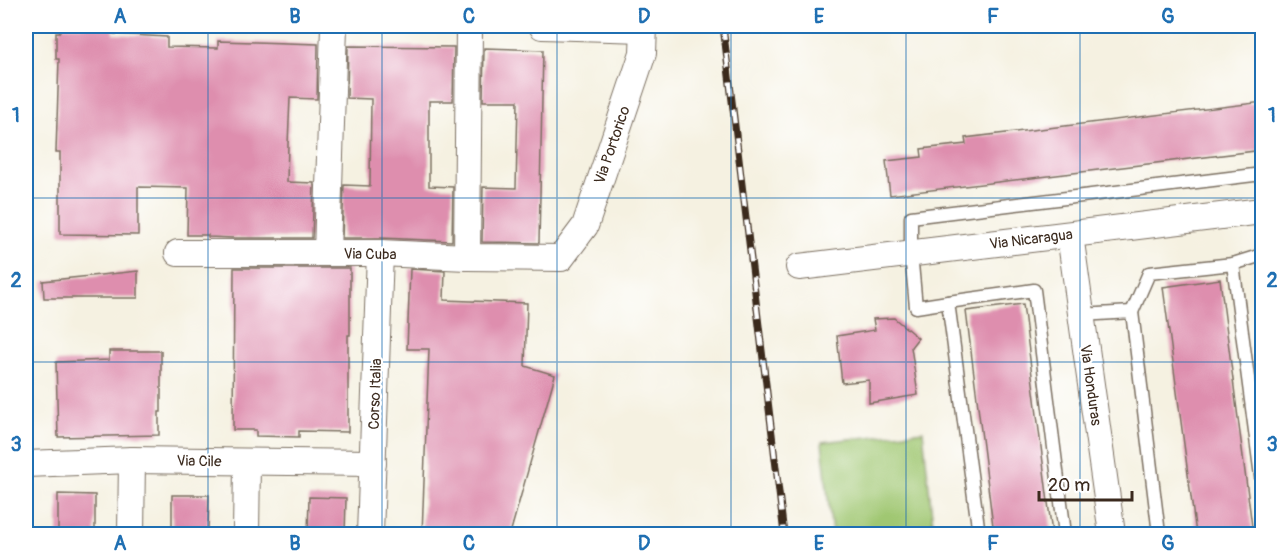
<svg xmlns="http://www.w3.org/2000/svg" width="1288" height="560" viewBox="0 0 1288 560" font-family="Pangolin,sans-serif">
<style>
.green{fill:#a0c772;stroke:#6e7848;stroke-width:1.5}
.building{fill:#de8eae}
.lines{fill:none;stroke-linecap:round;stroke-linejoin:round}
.lane-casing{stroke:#7c7062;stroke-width:15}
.street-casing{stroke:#7c7062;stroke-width:28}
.lane{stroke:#fff;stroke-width:12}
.street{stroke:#fff;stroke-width:26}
.rail-casing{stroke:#3b2a1e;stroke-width:7}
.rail{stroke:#fff;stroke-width:4.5;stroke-dasharray:14;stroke-linecap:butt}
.grid{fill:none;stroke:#1f6fb2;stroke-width:1.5;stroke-opacity:0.55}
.labels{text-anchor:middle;stroke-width:4.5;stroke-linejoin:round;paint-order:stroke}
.street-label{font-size:15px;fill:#3b2a1e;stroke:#fff}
.neatline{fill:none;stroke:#1f6fb2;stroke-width:2}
.grid-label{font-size:20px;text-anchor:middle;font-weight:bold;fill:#1f6fb2}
</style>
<rect width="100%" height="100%" fill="#fff"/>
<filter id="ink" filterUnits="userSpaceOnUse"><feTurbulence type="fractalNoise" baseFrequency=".0167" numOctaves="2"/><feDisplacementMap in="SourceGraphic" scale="12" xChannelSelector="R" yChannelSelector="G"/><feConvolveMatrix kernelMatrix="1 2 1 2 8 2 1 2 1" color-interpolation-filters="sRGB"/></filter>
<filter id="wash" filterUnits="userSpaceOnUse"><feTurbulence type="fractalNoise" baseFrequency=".008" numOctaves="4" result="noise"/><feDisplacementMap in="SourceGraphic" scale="24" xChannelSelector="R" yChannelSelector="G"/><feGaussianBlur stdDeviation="1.35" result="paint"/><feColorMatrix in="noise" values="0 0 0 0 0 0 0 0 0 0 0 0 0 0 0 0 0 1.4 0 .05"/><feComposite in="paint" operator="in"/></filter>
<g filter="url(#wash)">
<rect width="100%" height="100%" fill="#f5f1e1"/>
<polygon class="green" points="923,431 934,534 832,534 822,442"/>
<g id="blocks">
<g class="building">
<polygon points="60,26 114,26 114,34 167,37 167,47 218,48 218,41 318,44 317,99 290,98 288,144 287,182 314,183 312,238 234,238 208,237 208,235 187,235 188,188 138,187 138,235 60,234 60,152 56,152 59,59 56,59 56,32 60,32"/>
<polygon points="348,46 454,47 453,101 429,101 429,186 453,187 452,241 381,238 342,238 344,185 370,186 371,99 347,98"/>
<polygon points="484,48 543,50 539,243 482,242 483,187 516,188 518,101 483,101"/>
<polygon points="1263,102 1263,150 890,195 886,161 922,157 921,149 966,144 965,138"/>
<polygon points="234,268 350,268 350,335 348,335 348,432 299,431 299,437 256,436 256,430 233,430"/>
<polygon points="410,269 445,271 444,300 527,303 525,366 555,375 510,534 422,534 429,349 407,349"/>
<polygon points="138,271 138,298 44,298 43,281"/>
<polygon points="1220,279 1253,534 1196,534 1163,287"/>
<polygon points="1023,304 1052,534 994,534 966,311"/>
<polygon points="894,318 918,338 911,347 918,395 869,403 869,380 842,383 837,336 875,330 873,319"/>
<polygon points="109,351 161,351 161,412 159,412 159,435 58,437 56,362 109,360"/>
<polygon points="58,494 95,495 95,534 58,534"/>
<polygon points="172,495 209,495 208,534 172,534"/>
<polygon points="309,497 346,498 345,534 308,534"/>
</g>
</g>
</g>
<g filter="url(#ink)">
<use href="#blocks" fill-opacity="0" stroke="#7c7062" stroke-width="1.5"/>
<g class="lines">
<defs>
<g id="lane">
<polyline points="1233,264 1262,255"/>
<polyline points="948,302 1034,290 1065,534"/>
<polyline points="1132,312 1149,273 1233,264 1262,484"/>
<polyline points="1081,315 1132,312 1159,534"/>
<polyline points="979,534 948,302 916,307 911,253 911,217 1262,174"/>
</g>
<g id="street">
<polyline points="542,26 644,29"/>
<polyline points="1070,235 1112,534"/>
<polyline points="178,253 380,253 467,257 561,258 585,226 643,53 644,26"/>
<polyline points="327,253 334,26"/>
<polyline points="467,257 469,26"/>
<polyline points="799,267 1262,211"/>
<polyline points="26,464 132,460 373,463"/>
<polyline points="131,534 132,460"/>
<polyline points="246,534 247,462"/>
<polyline points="370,534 380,253"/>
</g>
</defs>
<use href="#lane" class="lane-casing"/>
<use href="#street" class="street-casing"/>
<use href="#lane" class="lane"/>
<use href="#street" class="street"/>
<defs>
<polyline id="rail" points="723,26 784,534"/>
</defs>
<use href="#rail" class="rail-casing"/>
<use href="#rail" class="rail"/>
</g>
</g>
<path class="grid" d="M208,26V534M382,26V534M557,26V534M731,26V534M906,26V534M1080,26V534M26,198H1262M26,362H1262"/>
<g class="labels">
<g class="street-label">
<text transform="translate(612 145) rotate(-71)" y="5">Via Portorico</text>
<text transform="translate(1031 239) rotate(-7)" y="5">Via Nicaragua</text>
<text transform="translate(370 254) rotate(1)" y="5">Via Cuba</text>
<text transform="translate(1091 385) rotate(82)" y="5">Via Honduras</text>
<text transform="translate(375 394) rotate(-88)" y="5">Corso Italia</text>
<text transform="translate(199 461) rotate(1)" y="5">Via Cile</text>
</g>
</g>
<rect width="1288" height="560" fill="none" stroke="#fff" stroke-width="66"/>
<path d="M1039 491v9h93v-9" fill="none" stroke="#3b2a1e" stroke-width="3"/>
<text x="1048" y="491" font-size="18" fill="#3b2a1e" stroke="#ffffff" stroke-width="4.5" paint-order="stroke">20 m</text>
<rect x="33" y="33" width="1222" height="494" class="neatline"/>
<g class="grid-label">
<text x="120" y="23">A</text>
<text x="295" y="23">B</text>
<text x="469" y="23">C</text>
<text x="644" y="23">D</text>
<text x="819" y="23">E</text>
<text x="993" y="23">F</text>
<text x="1168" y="23">G</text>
<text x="16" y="122">1</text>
<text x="1272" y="122">1</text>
<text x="16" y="287">2</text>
<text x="1272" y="287">2</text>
<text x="16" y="451">3</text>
<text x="1272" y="451">3</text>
<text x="120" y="550">A</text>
<text x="295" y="550">B</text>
<text x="469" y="550">C</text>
<text x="644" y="550">D</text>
<text x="819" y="550">E</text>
<text x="993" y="550">F</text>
<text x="1168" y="550">G</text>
</g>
</svg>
